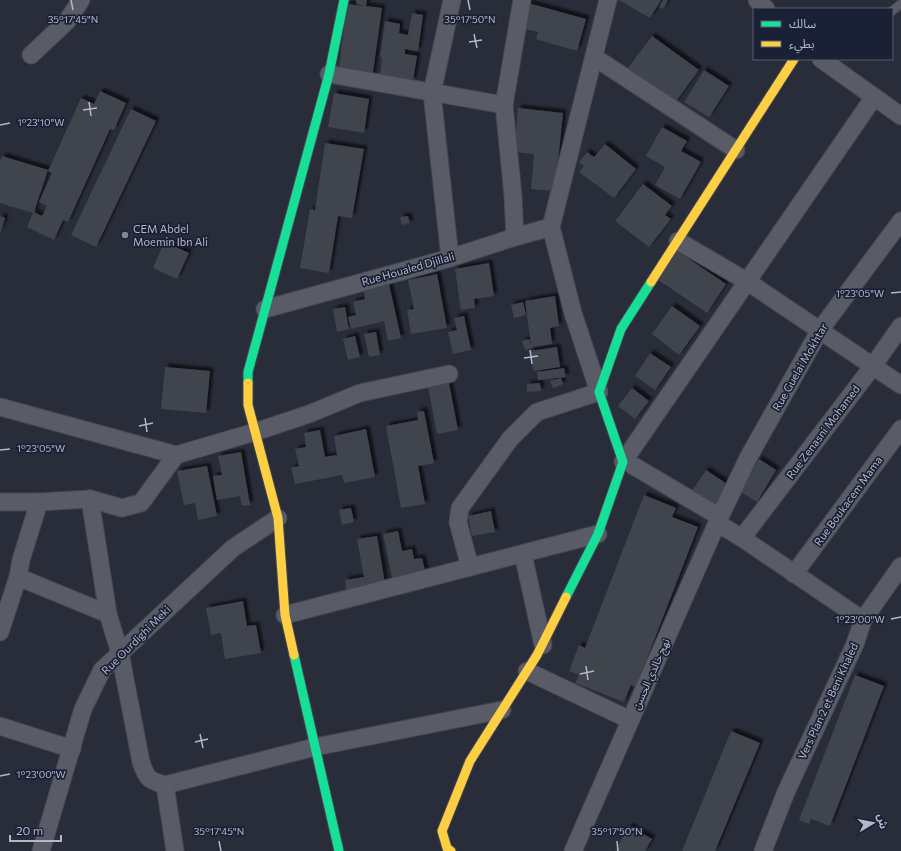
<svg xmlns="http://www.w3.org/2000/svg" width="901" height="851" viewBox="0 0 901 851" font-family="Commissioner,'Noto Sans Arabic',sans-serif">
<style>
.building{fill:#40444e;filter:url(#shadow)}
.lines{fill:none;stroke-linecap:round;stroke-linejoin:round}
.lane-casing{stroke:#454852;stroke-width:10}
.street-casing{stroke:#454852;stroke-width:19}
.fast-casing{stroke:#454852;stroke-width:11}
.slow-casing{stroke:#454852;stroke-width:11}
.lane{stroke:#595c66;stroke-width:8}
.street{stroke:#595c66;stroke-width:17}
.fast{stroke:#16e098;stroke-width:9}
.slow{stroke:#ffcf43;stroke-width:9}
.ticks{fill:none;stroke:#b2b7ca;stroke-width:1.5}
.poi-dot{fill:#828797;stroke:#1b2134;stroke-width:1.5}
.labels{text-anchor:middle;stroke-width:3.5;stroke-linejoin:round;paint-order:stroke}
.poi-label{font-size:11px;fill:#b2b7ca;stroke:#1b2134;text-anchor:start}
.street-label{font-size:11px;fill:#b2b7ca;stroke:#1b2134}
.ticks-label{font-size:10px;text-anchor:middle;fill:#b2b7ca;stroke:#1b2134;stroke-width:3.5;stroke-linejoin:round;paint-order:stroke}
</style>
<defs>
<filter id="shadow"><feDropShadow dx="3.5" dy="-3.5" stdDeviation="1" flood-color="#0009"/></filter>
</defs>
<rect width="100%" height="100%" fill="#282d39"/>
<g class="building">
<polygon points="356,0 367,0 366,6 382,8 372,79 338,74 347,4 365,6 356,4"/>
<polygon points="619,0 661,0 650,18"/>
<polygon points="663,0 668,0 663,9 659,7"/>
<polygon points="528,3 586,19 577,51 536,39 538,32 522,28"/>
<polygon points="412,13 423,15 418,51 405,49 405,54 417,56 413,81 380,76 382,57 380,57 385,21 400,24 399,33 408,35"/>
<polygon points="652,36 699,70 674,104 624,73"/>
<polygon points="704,70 729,86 709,117 684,102"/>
<polygon points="100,91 126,103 114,130 110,129 68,222 63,220 54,240 27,227 33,213 0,203 0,161 2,156 48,170 34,212 42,216 47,206 39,202 52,173 48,171 81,98 94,104"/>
<polygon points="334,93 369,99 364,133 328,127"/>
<polygon points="518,108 563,113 555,191 531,189 534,154 514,152"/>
<polygon points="131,109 156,121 96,247 71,235"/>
<polygon points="662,127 687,141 681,151 701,162 680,199 655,185 665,167 646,156"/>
<polygon points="325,143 364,149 352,218 338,216 329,273 300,268 310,209 315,210"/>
<polygon points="605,144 636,169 614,198 579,172 584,166 579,162 587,152 594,157"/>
<polygon points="643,184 672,206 665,215 671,219 649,247 615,221"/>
<polygon points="0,216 5,218 0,233"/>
<polygon points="408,216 410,223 402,225 400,217"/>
<polygon points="164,242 189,253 177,279 153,268"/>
<polygon points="673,248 726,284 707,313 654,277"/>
<polygon points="489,263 494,296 474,299 475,308 461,310 455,269"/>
<polygon points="437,274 447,328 411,334 407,310 414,309 408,280"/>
<polygon points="389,284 401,338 388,341 384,321 351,329 348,317 356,315 353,302 365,299 363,289"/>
<polygon points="555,296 559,326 550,328 552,344 532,347 532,348 525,350 522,341 529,339 531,345 525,301"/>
<polygon points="523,302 526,315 514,318 511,305"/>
<polygon points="672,306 700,326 679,355 652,334"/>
<polygon points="345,307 349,329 337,332 333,309"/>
<polygon points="464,316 471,350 453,354 448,332 457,330 454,318"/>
<polygon points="376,332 380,355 369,357 364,334"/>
<polygon points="355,336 360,357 348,360 343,339"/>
<polygon points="557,347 560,367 533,371 530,351"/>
<polygon points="650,353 671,367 655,390 635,376"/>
<polygon points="165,367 210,371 206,413 161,409"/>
<polygon points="564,368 566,377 538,380 537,372"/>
<polygon points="561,378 563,384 553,388 550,381"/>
<polygon points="449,383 458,430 437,434 428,387"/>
<polygon points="540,383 541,391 527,392 527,384"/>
<polygon points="632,388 649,401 635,419 618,406"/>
<polygon points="424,411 434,463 418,466 425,504 401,508 386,426 418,420 417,412"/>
<polygon points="366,429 375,477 344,483 342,475 295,484 291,468 299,466 295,449 306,447 304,433 320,430 325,457 337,455 334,436"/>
<polygon points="241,452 250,505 242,506 240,496 217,500 213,476 222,475 218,456"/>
<polygon points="759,459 776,470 757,502 739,491"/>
<polygon points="207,466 217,516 198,520 195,503 184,505 177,471"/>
<polygon points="706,470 730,486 715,508 691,492"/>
<polygon points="644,495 676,508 672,517 698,527 636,687 631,685 624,702 575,683 579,675 569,671 579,645 585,648"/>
<polygon points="351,508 354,522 342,525 339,510"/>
<polygon points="491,511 495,532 472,536 468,516"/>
<polygon points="398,531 402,551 412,549 414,559 422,558 426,575 393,582 383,534"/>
<polygon points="377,536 385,583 346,590 345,580 364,577 357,539"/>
<polygon points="243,601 247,626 256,625 261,653 225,659 221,633 211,635 206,608"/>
<polygon points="855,675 884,686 830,826 811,819 809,824 799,820"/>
<polygon points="731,731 760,743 715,851 682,851"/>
<polygon points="629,826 652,839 645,851 615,851"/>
</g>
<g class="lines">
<defs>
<polyline id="lane" points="892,11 901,4"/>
<g id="street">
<polyline points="757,0 766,9"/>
<polyline points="31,55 67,21 81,0"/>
<polyline points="594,57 736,150"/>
<polyline points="821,59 901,116"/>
<polyline points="329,74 504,105"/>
<polyline points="515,237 513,196 504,105 522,0"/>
<polyline points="678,241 748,282 901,385"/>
<polyline points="450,258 432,93 452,0"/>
<polyline points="265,309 450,258 515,237 551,227"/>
<polyline points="0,407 176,455 255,432 309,414 360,393 449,374"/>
<polyline points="623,462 874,97"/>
<polyline points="632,465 720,517 717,523"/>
<path d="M90,499L108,614L120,653L141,762C147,779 148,780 165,785L315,747L502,710"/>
<polyline points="0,502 39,502 90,499 122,508 141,503 176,455"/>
<polyline points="39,502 21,560 18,577 108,614"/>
<polyline points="717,523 748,458 820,330 901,221"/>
<polyline points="742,538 873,366 901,326"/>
<polyline points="523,554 543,645"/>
<polyline points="470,567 458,522 460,508 510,439 537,412 599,392 573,313 551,227 608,0"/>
<polyline points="794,574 901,429"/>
<polyline points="285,615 598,534"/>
<polyline points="863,620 901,566"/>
<polyline points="0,632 18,577"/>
<polyline points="527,671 630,720"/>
<polyline points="0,726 72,749"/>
<polyline points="165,785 175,851"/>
<polyline points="41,851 83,709 102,670 233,548 278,518"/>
<polyline points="573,851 717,523 742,538 863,620 855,644 786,792 763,851"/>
</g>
<g id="fast">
<polyline points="248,383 248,372 329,74 344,0"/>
<polyline points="566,597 598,534 623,462 599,392 621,329 651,282"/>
<polyline points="294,655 339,851"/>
</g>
<g id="slow">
<polyline points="651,282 794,59"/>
<polyline points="248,383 248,405 278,518 285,615 294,655"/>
<polyline points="451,851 447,848 442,831 470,761 537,655 566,597"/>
</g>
</defs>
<use href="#lane" class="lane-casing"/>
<use href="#street" class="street-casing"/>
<use href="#fast" class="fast-casing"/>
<use href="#slow" class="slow-casing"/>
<use href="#lane" class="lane"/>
<use href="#street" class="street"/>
<use href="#fast" class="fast"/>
<use href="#slow" class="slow"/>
</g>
<path class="ticks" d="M71,0L73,10M468,0L470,10M474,34L477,48M469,42L482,40M89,102L91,116M83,110L97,108M0,125L10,123M891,293L901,292M530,350L532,364M524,358L538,356M145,418L147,432M139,426L153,423M0,450L10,449M891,619L901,617M586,666L588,680M580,674L594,671M200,734L203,748M195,742L208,739M0,776L10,774M219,841L221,851M617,841L618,851"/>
<circle class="poi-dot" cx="125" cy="235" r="4"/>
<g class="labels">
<g class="poi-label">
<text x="133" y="233">CEM Abdel<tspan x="133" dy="13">Moemin Ibn Ali</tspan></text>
</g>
<g class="street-label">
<text transform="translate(408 269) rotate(-16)" y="4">Rue Houaled Djillali</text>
<text transform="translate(800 367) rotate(-60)" y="4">Rue Guelai Mokhtar</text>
<text transform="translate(823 432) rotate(-53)" y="4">Rue Zenasni Mohamed</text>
<text transform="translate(848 501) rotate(-54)" y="4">Rue Boukacem Mama</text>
<text transform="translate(136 640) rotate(-45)" y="4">Rue Ourdighi Meki</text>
<text transform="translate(651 674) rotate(-66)" y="4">نهج خالدي الحسن</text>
<text transform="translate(828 701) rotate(-65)" y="4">Vers Plan 2 et Beni Khaled</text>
</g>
</g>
<g class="ticks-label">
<text x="73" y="23">35°17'45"N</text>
<text x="470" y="23">35°17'50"N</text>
<text x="41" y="126">1°23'10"W</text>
<text x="860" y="297">1°23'05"W</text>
<text x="41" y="452">1°23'05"W</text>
<text x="860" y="623">1°23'00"W</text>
<text x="41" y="778">1°23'00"W</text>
<text x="219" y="835">35°17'45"N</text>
<text x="617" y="835">35°17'50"N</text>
</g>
<rect x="753" y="8" width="140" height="52" fill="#1b2134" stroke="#575d70"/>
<rect x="761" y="21" width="20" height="6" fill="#16e098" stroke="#575d70"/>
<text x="789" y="28" font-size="12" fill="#b2b7ca">سالك</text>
<rect x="761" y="41" width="20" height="6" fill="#ffcf43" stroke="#575d70"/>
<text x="789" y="48" font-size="12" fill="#b2b7ca">بطيء</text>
<g transform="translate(873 823) rotate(80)" stroke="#1b2134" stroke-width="3" paint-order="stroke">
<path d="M0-3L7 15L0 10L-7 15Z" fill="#b2b7ca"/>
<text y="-6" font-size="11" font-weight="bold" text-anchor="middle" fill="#b2b7ca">ش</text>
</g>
<path d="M10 835v6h51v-6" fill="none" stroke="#b2b7ca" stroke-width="2"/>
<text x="16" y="835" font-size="12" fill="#b2b7ca" stroke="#1b2134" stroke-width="3" paint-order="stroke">20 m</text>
</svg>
